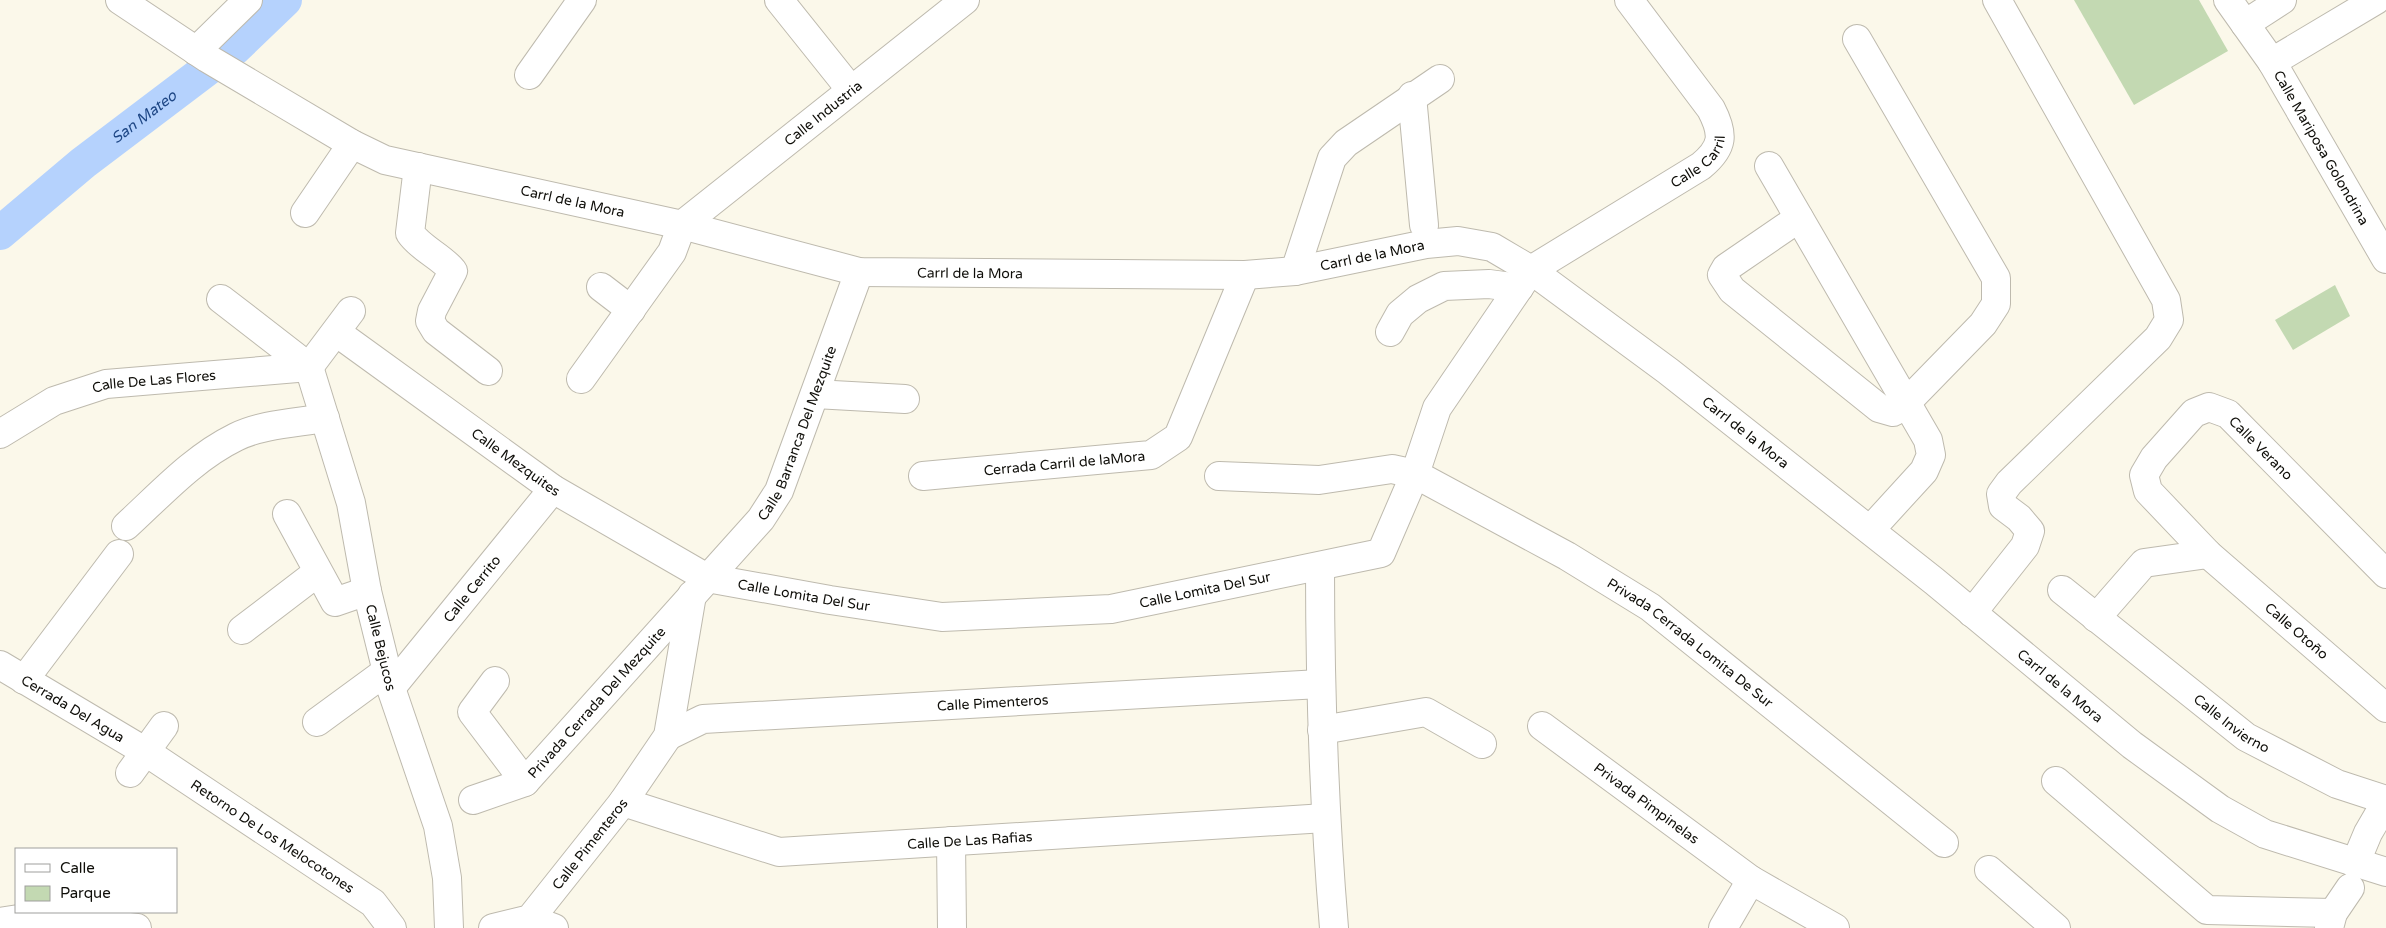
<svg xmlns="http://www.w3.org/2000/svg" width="2386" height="928" viewBox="0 0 2386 928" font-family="'Varela Round',sans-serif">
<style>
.green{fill:#c3d9b2}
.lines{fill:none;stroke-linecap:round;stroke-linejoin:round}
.river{stroke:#b5d2fd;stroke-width:34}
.minor-casing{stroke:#bebaae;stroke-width:30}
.minor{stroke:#fff;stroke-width:28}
.labels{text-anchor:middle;stroke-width:4.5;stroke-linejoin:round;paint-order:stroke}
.street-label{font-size:14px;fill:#0f0e09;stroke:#fff}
.water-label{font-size:15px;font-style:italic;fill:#1e4786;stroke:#fff}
</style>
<rect width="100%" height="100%" fill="#fbf8ea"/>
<g class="green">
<polygon points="2074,0 2199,0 2228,51 2134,105"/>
<polygon points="2335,285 2350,316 2293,350 2275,320"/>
</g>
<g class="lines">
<path class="river" id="s1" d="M0,233L83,163L235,48L285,0"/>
<defs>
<g id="minor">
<path id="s2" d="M120,0L207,58L352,144L385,160L682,225L859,272L1245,275L1295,271L1426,244L1458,241L1492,247L1531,270L1668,371L1934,581L2132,745L2220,809L2265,834L2386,872"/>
<polyline points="779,0 851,90"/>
<path id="s3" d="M2228,0L2272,62L2386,259"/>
<polyline points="2245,24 2282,0"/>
<polyline points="196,51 248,0"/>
<polyline points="2272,62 2376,0"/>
<polyline points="529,75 582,0"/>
<polyline points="1412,96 1424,225"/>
<polyline points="1769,166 1928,440 1931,455 1924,471 1870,530"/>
<path d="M418,167L410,233C421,249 441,256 453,271L432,311L430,321L436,331L488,371"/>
<polyline points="305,213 352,144"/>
<polyline points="1799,218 1726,268 1722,275 1732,290 1879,408 1893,412 1905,404 1983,324 1996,304 1996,278 1857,39"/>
<polyline points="1295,271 1332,158 1346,143 1440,79"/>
<polyline points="601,287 631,310"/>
<polyline points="221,299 309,367"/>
<path id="s4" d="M336,332L553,489L707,578L830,600L942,617L1111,609L1381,553L1415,474L1437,408L1531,270L1701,166C1724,147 1724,134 1711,109L1629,0"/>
<polyline points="1390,332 1400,314 1418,299 1444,286 1489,284 1519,288"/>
<path id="s5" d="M309,367L351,503L367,591L391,688L438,826L447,878L449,928"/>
<polyline points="309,367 351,311"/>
<path id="s6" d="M581,379L672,252L682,225L965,0"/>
<polyline points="815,394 905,399"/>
<path id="s7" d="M0,434L54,401L106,384L309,367"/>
<path id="s8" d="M923,476L1151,455L1178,437L1245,275"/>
<path id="s9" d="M1219,476L1319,480L1392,469L1415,474L1567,556L1650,607L1944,843"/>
<polyline points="287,514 335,602 367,591"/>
<path d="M126,526C160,495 193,458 236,437C262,424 296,423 325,418"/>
<path d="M1320,567C1320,688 1324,808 1334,928"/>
<path id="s10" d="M2386,574L2228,414L2209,407L2194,413L2154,458L2144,475L2148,491L2208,554L2386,708"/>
<path id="s11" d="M2062,590L2246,737L2337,784L2386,800"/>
<polyline points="1972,613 2025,546 2030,531 2019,518 2003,506 2001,494 2009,483 2158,338 2169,320 2166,300 1997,0"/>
<polyline points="2096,618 2144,563 2208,554"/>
<polyline points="242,630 318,572"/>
<path id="s12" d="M0,665L146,752L373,903L392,928"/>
<polyline points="24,680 119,554"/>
<polyline points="495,681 472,712 525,782"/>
<path id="s13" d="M391,688L553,489"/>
<polyline points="317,722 388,670"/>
<path id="s14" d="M1542,726L1751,880L1835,928"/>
<polyline points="1322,730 1426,712 1482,744"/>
<path id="s15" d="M668,736L703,719L1320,684"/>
<polyline points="130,773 164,726"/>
<polyline points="2056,781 2207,910 2333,913"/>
<path id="s16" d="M473,800L525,782L761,519L779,491L859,272"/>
<path id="s17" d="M623,802L779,852L1325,818"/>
<polyline points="951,841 952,928"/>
<polyline points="2355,864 2368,833 2386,802"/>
<polyline points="1989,870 2056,928"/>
<polyline points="530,919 554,928"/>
<polyline points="0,922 38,916 137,928"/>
<path id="s18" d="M493,928L530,919L623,802L668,736L692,595"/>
<polyline points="1723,928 1751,880"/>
<polyline points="2329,928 2333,913 2350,888"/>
</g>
</defs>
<use href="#minor" class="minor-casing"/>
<use href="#minor" class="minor"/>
</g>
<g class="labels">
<g class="street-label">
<text dy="5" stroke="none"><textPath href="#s6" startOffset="365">Calle Industria</textPath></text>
<text dy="5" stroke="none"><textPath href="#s3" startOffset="175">Calle Mariposa Golondrina</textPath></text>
<text dy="5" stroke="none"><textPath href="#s4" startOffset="1652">Calle Carril</textPath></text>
<text dy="5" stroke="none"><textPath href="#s2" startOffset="502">Carrl de la Mora</textPath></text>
<text dy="5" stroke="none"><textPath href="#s2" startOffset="1312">Carrl de la Mora</textPath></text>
<text dy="5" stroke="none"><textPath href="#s2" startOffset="908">Carrl de la Mora</textPath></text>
<text dy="5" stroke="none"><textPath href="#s7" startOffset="166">Calle De Las Flores</textPath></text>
<text dy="5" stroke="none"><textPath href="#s2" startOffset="1748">Carrl de la Mora</textPath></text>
<text dy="5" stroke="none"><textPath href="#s16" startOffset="502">Calle Barranca Del Mezquite</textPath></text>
<text transform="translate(2261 448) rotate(45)" y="5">Calle Verano</text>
<text dy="5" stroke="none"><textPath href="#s4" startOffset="222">Calle Mezquites</textPath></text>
<text dy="5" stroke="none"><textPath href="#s8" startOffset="142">Cerrada Carril de laMora</textPath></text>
<text dy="5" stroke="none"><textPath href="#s13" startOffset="128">Calle Cerrito</textPath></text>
<text dy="5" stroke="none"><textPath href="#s4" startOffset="949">Calle Lomita Del Sur</textPath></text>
<text dy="5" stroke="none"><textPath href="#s4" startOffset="544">Calle Lomita Del Sur</textPath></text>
<text dy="5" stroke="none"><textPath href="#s10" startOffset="562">Calle Otoño</textPath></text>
<text dy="5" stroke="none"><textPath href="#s9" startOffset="521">Privada Cerrada Lomita De Sur</textPath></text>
<text dy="5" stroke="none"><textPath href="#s5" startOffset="290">Calle Bejucos</textPath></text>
<text dy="5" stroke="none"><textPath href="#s2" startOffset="2152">Carrl de la Mora</textPath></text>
<text dy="5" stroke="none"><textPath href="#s16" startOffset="162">Privada Cerrada Del Mezquite</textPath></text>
<text dy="5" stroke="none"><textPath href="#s15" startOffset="329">Calle Pimenteros</textPath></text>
<text dy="5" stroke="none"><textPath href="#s12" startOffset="85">Cerrada Del Agua</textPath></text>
<text dy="5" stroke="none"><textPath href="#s11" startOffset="216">Calle Invierno</textPath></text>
<text dy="5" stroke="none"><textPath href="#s14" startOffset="130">Privada Pimpinelas</textPath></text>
<text dy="5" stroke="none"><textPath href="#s12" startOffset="322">Retorno De Los Melocotones</textPath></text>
<text dy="5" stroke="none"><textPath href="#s17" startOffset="355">Calle De Las Rafias</textPath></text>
<text dy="5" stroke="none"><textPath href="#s18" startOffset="134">Calle Pimenteros</textPath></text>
</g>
<g class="water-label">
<text dy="5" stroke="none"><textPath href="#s1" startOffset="185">San Mateo</textPath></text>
</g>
</g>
<rect x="15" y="848" width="162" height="65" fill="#ffffff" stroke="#9f9f9d"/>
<rect x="25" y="864" width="25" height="8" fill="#ffffff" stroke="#9f9f9d"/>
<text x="60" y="873" font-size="15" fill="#0f0e09">Calle</text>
<rect x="25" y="886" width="25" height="15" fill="#c3d9b2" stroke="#9f9f9d"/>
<text x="60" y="898" font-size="15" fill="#0f0e09">Parque</text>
</svg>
